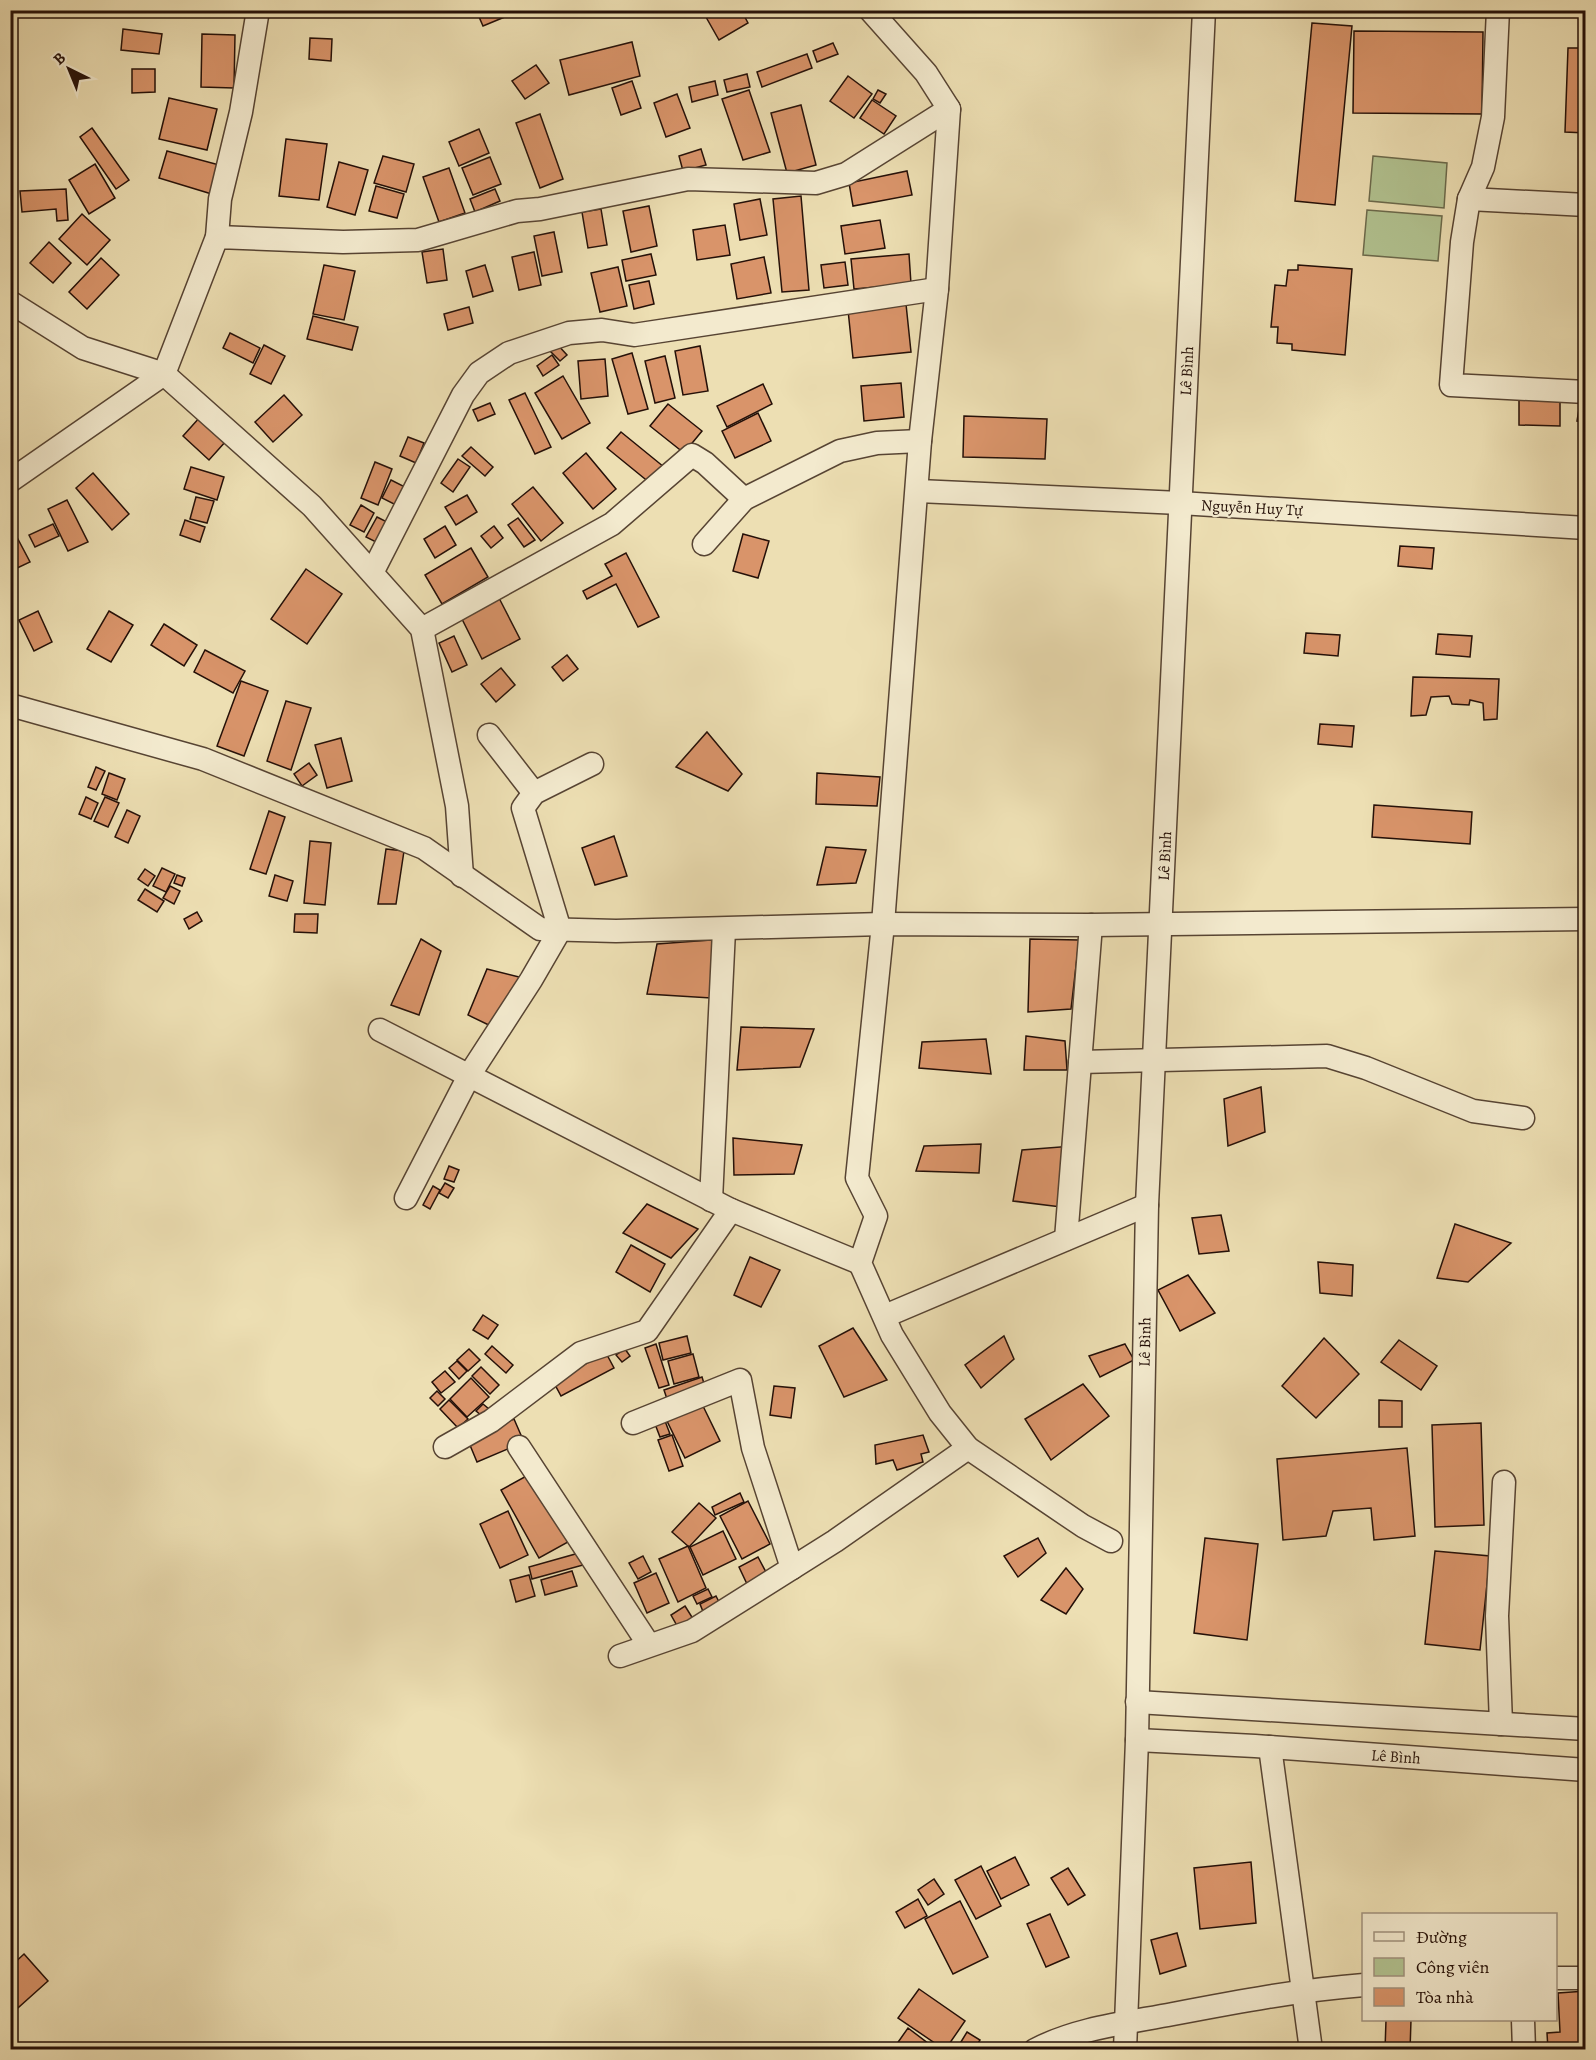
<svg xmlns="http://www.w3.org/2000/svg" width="1596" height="2060" viewBox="0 0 1596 2060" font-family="Alegreya,serif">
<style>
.green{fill:#b2c391;stroke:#6c6a4c;stroke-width:1.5}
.building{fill:#d9946a;stroke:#251008;stroke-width:1.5}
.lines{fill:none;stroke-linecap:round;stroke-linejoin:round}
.minor-casing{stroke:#574433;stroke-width:25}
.minor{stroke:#f3eace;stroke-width:22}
.labels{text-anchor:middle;stroke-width:4.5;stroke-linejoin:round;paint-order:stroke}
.street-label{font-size:16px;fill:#251008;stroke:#f3eace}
</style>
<rect width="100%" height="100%" fill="#eddfb3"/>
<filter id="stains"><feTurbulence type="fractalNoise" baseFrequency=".00333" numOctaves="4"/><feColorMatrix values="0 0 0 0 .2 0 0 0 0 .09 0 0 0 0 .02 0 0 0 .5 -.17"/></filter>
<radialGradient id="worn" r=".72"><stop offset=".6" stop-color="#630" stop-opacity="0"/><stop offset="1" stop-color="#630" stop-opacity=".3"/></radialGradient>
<g class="green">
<polygon points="1373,156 1447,163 1444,208 1369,201"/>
<polygon points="1367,210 1442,216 1438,261 1363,255"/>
</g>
<g class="building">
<polygon points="476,10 504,10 507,16 483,26"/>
<polygon points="702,10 741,10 748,23 719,40"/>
<polygon points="1312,23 1352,26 1335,205 1295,201"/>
<polygon points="123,29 162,34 159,54 121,50"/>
<polygon points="1354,31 1483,32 1482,114 1353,113"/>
<polygon points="202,34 235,35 234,88 201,87"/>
<polygon points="310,38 332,39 331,61 309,59"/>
<polygon points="632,42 640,76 569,95 560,60"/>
<polygon points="833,43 838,54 817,62 813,51"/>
<polygon points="1568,48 1586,48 1586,133 1565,132"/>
<polygon points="807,54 812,68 762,87 757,72"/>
<polygon points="536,65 549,83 525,99 512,81"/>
<polygon points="132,69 155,69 155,92 132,93"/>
<polygon points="747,74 750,87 727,92 724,80"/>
<polygon points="848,76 872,94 854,118 830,101"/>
<polygon points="632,81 641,108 621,115 612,88"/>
<polygon points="715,81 718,95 692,102 689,87"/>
<polygon points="749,90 770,152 743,160 722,99"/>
<polygon points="878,90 886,94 880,103 873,99"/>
<polygon points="677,94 690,128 666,137 654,103"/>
<polygon points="169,98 217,109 207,150 159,139"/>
<polygon points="872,100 896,116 884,134 860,118"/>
<polygon points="801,105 816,165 787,173 771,113"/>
<polygon points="540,114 563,179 540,188 516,123"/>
<polygon points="92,128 129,180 116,189 80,137"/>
<polygon points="479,129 489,153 459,166 449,142"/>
<polygon points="286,139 327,144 319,200 279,196"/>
<polygon points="701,149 706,165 683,171 679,156"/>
<polygon points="167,151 223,166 215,195 159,178"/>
<polygon points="383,156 414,164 406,192 374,183"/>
<polygon points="10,157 17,160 10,175"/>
<polygon points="490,157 501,184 473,195 462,168"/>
<polygon points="339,162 368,170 355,215 327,207"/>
<polygon points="95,164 115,198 89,214 69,180"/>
<polygon points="449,168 465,213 439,222 423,177"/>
<polygon points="907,171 912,195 853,206 849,183"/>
<polygon points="376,186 404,194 397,218 369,211"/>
<polygon points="66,189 68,220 57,221 56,209 22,212 20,191"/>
<polygon points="495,189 500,201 475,212 470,199"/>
<polygon points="801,196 809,290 782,292 773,199"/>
<polygon points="760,199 767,235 740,240 734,204"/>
<polygon points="649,206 657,246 631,252 623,211"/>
<polygon points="601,209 607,245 588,248 582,212"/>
<polygon points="82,214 110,240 87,265 59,239"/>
<polygon points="880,220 885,248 845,254 841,226"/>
<polygon points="725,225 730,255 697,260 693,230"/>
<polygon points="554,232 562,272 542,276 534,236"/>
<polygon points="49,242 71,263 53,283 30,263"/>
<polygon points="443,249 447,280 427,283 422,252"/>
<polygon points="534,252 541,285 519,290 512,257"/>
<polygon points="651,254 656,275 626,281 622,260"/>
<polygon points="909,254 911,284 854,289 851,259"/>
<polygon points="764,257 771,293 737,299 731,264"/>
<polygon points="101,258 119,275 87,309 69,292"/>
<polygon points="845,262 848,285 824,288 821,265"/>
<polygon points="324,265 355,271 344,320 313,314"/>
<polygon points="485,265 493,291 473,297 466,271"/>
<polygon points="1298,265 1352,269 1345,355 1292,350 1292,344 1277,343 1278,327 1271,327 1275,285 1286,286 1288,270 1298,270"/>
<polygon points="618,267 627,306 600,312 591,273"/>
<polygon points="649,281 654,304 634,309 629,285"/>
<polygon points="906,304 911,352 853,358 848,310"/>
<polygon points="469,307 473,323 448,330 444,314"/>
<polygon points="313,316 358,327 352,350 307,339"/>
<polygon points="230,333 260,348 253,363 223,348"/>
<polygon points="556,343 567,355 560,361 549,350"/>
<polygon points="264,345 285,356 271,384 250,374"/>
<polygon points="700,346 708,391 683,395 675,351"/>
<polygon points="632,353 648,409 628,414 612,359"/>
<polygon points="552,355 559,365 543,376 537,366"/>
<polygon points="665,356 675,398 655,403 645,361"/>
<polygon points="605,359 608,396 581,399 578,361"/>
<polygon points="563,376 590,423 562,439 535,393"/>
<polygon points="901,383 904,417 864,421 861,386"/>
<polygon points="763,384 772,404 727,427 717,406"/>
<polygon points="525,393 551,447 535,454 509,400"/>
<polygon points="284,395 302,415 273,442 255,422"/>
<polygon points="1519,395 1560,395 1560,426 1519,425"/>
<polygon points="490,403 495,414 478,421 473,410"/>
<polygon points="668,404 702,431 684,453 650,426"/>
<polygon points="1579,409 1586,409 1586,422 1577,421"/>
<polygon points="758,413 771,441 735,458 722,431"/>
<polygon points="964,416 1047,419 1045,459 963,457"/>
<polygon points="200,417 226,441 209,460 183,436"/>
<polygon points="621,432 664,467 650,483 607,448"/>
<polygon points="408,437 424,443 416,463 400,456"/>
<polygon points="471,447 493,467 485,476 462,456"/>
<polygon points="586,453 616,489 593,509 563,473"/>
<polygon points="458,459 470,467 453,492 441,483"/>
<polygon points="375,462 392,469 378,505 361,498"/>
<polygon points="191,467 224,477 217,500 184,489"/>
<polygon points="93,473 129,514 112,530 76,488"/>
<polygon points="391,480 405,487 396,505 382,498"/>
<polygon points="533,487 563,523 541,541 512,504"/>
<polygon points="467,495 477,512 456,525 445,507"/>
<polygon points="196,497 214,501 207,523 190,519"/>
<polygon points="67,500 88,542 68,551 48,509"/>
<polygon points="361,505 374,513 364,532 350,525"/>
<polygon points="377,517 389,523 378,543 366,537"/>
<polygon points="518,518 535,540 524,547 508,525"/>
<polygon points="185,520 205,527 200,542 180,535"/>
<polygon points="10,524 30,562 13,570 10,565"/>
<polygon points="53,524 59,536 35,547 29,535"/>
<polygon points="445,526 456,545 435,558 424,539"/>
<polygon points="494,526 503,538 491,548 481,536"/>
<polygon points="743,534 769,541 758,578 733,571"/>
<polygon points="1400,546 1434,548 1432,569 1398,566"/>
<polygon points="471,548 488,577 442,604 425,575"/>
<polygon points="626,553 659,617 638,627 616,584 587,599 583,591 612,576 605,564"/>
<polygon points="306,569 342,594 307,644 271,619"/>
<polygon points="499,598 520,639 482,659 461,617"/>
<polygon points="38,611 52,642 34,651 19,620"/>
<polygon points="109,611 133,625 111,662 87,649"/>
<polygon points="164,624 197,645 184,666 151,645"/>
<polygon points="1306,633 1340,635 1338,656 1304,653"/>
<polygon points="1438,634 1472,636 1470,657 1436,654"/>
<polygon points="454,636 467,665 452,672 439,643"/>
<polygon points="205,650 245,671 233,693 194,672"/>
<polygon points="567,655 578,669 563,681 552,667"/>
<polygon points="501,668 515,685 496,702 481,684"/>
<polygon points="1413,677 1499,679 1497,719 1484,720 1483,703 1470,700 1469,705 1452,704 1449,696 1431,697 1426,715 1411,716"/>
<polygon points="241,681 268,691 244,756 217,746"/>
<polygon points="286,701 311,708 291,770 267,761"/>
<polygon points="1320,724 1354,726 1352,747 1318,744"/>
<polygon points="707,732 742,774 728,791 676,767"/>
<polygon points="341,738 352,781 327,788 315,745"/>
<polygon points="309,763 317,775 302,786 294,774"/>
<polygon points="96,767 105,771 96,790 88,787"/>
<polygon points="109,773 125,779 117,800 102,794"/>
<polygon points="817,773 880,777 877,806 816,804"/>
<polygon points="86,797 98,803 91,819 79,814"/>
<polygon points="105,797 119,803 108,827 94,821"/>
<polygon points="1374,805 1472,812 1470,844 1372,837"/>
<polygon points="127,810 140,816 128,843 115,837"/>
<polygon points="269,811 285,817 266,874 250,869"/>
<polygon points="614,836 627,876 595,885 582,848"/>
<polygon points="310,841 331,843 325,905 304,903"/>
<polygon points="826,847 866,850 856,883 817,885"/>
<polygon points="386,849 404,851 396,904 378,904"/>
<polygon points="162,868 175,874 166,892 153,886"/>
<polygon points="145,869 155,876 148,886 138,879"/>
<polygon points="177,875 185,878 182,886 174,883"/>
<polygon points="275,875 293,881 287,901 269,896"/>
<polygon points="170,886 180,891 174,904 163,898"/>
<polygon points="145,889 164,901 157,912 138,900"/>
<polygon points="197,912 202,921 189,929 184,919"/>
<polygon points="295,914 318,914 317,933 294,932"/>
<polygon points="421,939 441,951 419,1015 391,1005"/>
<polygon points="724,939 711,998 647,994 657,944"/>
<polygon points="1030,939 1079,940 1071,1009 1028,1012"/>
<polygon points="487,969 531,980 495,1028 468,1015"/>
<polygon points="741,1027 814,1029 800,1067 737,1070"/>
<polygon points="1026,1036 1065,1041 1067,1070 1024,1070"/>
<polygon points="986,1039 991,1074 919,1068 922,1042"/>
<polygon points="1261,1087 1265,1132 1228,1146 1224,1099"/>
<polygon points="733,1138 802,1145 794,1174 734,1175"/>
<polygon points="981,1144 979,1173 916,1171 924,1146"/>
<polygon points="1073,1146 1069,1208 1013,1201 1022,1150"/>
<polygon points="449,1166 459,1170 454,1182 444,1179"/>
<polygon points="445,1183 454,1188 448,1198 439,1193"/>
<polygon points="433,1186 440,1190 430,1209 423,1205"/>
<polygon points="647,1204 698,1229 671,1258 623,1233"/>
<polygon points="1221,1215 1229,1251 1199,1254 1192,1218"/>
<polygon points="1455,1224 1511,1243 1468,1282 1437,1278"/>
<polygon points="631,1245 665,1264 650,1292 616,1272"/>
<polygon points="750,1257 780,1270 761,1307 734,1295"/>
<polygon points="1318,1262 1353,1265 1352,1296 1320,1293"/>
<polygon points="1188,1275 1215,1313 1180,1331 1158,1290"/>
<polygon points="483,1315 498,1325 488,1339 473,1330"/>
<polygon points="853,1328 887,1380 844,1397 819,1346"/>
<polygon points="687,1336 691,1353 663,1360 659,1343"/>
<polygon points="1004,1336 1014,1359 981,1388 965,1365"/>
<polygon points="1324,1338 1359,1374 1316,1418 1282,1386"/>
<polygon points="1399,1340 1437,1366 1421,1390 1381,1362"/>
<polygon points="656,1344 669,1385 659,1388 645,1348"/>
<polygon points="1125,1344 1134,1360 1100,1377 1089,1356"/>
<polygon points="492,1346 513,1365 506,1373 485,1354"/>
<polygon points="469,1349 480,1360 468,1371 457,1360"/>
<polygon points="625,1349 630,1356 622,1362 616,1355"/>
<polygon points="606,1353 614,1368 561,1396 553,1381"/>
<polygon points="693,1354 699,1377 674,1384 668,1361"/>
<polygon points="457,1361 467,1371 459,1379 449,1368"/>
<polygon points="481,1367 499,1385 490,1394 472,1376"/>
<polygon points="445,1371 455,1382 441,1393 432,1382"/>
<polygon points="702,1377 706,1390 668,1402 664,1390"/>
<polygon points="471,1378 489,1397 467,1417 450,1399"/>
<polygon points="1083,1384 1109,1416 1051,1460 1025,1419"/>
<polygon points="774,1386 795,1388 791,1418 770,1415"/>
<polygon points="437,1391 445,1399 438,1406 430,1398"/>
<polygon points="449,1400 468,1419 458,1428 440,1409"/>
<polygon points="1379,1400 1402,1401 1402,1427 1379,1427"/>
<polygon points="483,1404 489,1409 482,1416 476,1411"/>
<polygon points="702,1404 720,1441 685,1458 667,1421"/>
<polygon points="514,1419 524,1442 477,1462 467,1438"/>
<polygon points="665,1421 670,1434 660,1437 655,1424"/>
<polygon points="1481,1423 1484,1525 1435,1527 1432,1425"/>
<polygon points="672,1435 683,1466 669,1471 658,1440"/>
<polygon points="923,1435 929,1452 921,1454 923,1462 897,1470 893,1460 876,1464 875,1445"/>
<polygon points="1407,1448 1415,1536 1374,1540 1371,1508 1333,1511 1326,1536 1283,1540 1277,1459"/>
<polygon points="530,1474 568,1542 539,1558 501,1490"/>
<polygon points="740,1493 744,1502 715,1515 712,1507"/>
<polygon points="748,1501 770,1544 742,1559 720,1516"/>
<polygon points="699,1503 716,1518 689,1547 672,1532"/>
<polygon points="508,1511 528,1555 500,1568 480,1524"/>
<polygon points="723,1531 736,1559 703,1575 690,1547"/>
<polygon points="1038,1538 1046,1553 1018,1577 1004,1556"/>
<polygon points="1205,1538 1258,1544 1247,1640 1194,1633"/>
<polygon points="688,1546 706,1588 678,1602 659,1559"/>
<polygon points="1435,1551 1490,1556 1480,1650 1425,1644"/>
<polygon points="579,1553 583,1565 532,1579 529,1567"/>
<polygon points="643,1556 651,1572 638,1579 629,1563"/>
<polygon points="758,1557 767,1574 747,1584 739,1567"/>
<polygon points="1066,1568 1083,1589 1066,1614 1041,1600"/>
<polygon points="572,1571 577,1586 545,1595 541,1580"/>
<polygon points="656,1573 669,1603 647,1613 634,1583"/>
<polygon points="529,1575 535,1596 516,1602 510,1580"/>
<polygon points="708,1589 712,1597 697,1604 693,1596"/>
<polygon points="716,1596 721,1606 704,1614 700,1604"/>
<polygon points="685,1606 695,1622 680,1631 671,1615"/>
<polygon points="1015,1857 1029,1885 1001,1899 987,1871"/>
<polygon points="1251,1862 1256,1923 1200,1929 1194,1868"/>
<polygon points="981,1866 1001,1906 976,1919 955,1880"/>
<polygon points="1068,1868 1085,1895 1068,1905 1051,1878"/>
<polygon points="934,1879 944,1894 928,1905 918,1890"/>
<polygon points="918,1899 927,1916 905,1928 896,1912"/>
<polygon points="960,1901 988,1957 953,1974 925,1919"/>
<polygon points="1050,1914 1069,1957 1046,1967 1027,1924"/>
<polygon points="1177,1933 1186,1966 1160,1974 1151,1940"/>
<polygon points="24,1954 48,1981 10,2015 10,1967"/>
<polygon points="919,1989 965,2021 945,2050 898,2018"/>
<polygon points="1586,1991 1586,2050 1548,2050 1547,2033 1560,2032 1558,1993"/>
<polygon points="1386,2020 1411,2020 1410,2050 1385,2050"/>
<polygon points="908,2028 937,2050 896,2050 894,2048"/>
<polygon points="967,2032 980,2040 974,2050 956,2050"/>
</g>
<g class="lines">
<defs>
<g id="minor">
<polyline points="870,10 926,73 949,109 937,289 920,441 883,924 857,1178 876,1216 860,1263 892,1335 940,1413 968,1448 1083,1526 1111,1541"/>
<polyline points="1498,10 1493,117 1483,167 1469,199 1462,242 1451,385 1586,392"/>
<polyline points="1469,199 1586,205"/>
<polyline points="217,237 220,199 241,112 258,10"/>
<polyline points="10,302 83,348 164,374 312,506 422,629 457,806 462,876"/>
<polyline points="10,481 164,374 217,237 343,242 418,240 517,211 540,209 688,179 816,183 846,174 949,109"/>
<polyline points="918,491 1180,503 1586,528"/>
<polyline points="704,544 744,499 840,451 877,443 920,441"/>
<polyline points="373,571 463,395 479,373 509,353 569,333 602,330 634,335 937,289"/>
<polyline points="422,629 612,524 692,455 705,463 744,499"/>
<polyline points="10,705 203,759 424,848 540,929 616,931 883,924 1091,925 1586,919"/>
<polyline points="489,735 534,793"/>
<polyline points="380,1030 731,1210 860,1263"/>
<polyline points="1080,1062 1327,1056 1366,1068 1473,1111 1523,1118"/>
<polyline points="406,1198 470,1074 531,980 560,930 523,808 534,793 592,764"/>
<polyline points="711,1200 724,930"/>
<polyline points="1066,1239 1091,925"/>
<polyline points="885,1316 1147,1205"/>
<polyline points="633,1423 740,1380 753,1448 792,1568"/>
<polyline points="445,1447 491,1421 581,1353 647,1331 731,1210"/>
<polyline points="519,1447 649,1645"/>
<polyline points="620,1656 692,1631 835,1541 968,1448"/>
<polyline points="1137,1702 1586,1729"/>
<polyline points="1501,1724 1497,1616 1504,1482"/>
<polyline points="1137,1740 1255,1746 1586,1770"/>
<polyline points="1270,1747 1311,2050"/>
<polyline points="1556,1978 1586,1978"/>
<polyline points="1523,2020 1524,2050"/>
<path d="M1035,2050C1077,2028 1126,2023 1173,2014C1236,2002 1299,1990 1364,1985"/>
<polyline points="1125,2050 1137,1740 1147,1205 1204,10"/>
</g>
</defs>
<use href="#minor" class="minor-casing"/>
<use href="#minor" class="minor"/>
</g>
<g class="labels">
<g class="street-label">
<text transform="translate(1186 371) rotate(-87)" y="6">Lê Bình</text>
<text transform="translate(1252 507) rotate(3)" y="6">Nguyễn Huy Tự</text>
<text transform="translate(1164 856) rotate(-87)" y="6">Lê Bình</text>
<text transform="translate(1144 1342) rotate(-89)" y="6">Lê Bình</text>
<text transform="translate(1396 1756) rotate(4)" y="6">Lê Bình</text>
</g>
</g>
<rect width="1596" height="2060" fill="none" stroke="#eddfb3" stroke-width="36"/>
<rect x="12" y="12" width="1572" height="2036" fill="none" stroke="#251008" stroke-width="3"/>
<rect x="18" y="18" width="1560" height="2024" fill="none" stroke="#251008" stroke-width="1.5"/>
<rect x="1362" y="1913" width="195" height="108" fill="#f3eace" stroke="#a1937f" stroke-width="1.5"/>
<rect x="1374" y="1932" width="30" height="9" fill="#f3eace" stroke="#a1937f" stroke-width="1.5"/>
<text x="1416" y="1943" font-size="18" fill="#251008">Đường</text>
<rect x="1374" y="1958" width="30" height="18" fill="#b2c391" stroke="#a1937f" stroke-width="1.5"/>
<text x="1416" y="1973" font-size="18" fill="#251008">Công viên</text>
<rect x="1374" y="1988" width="30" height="18" fill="#d9946a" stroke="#a1937f" stroke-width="1.5"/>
<text x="1416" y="2003" font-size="18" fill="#251008">Tòa nhà</text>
<g transform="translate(69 69) rotate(317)" stroke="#f3eace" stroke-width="4.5" paint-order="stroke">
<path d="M0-4.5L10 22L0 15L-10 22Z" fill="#251008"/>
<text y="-9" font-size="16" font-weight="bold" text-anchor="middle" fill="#251008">B</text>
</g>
<rect width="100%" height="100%" filter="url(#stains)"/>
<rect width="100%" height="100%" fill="url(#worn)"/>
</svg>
